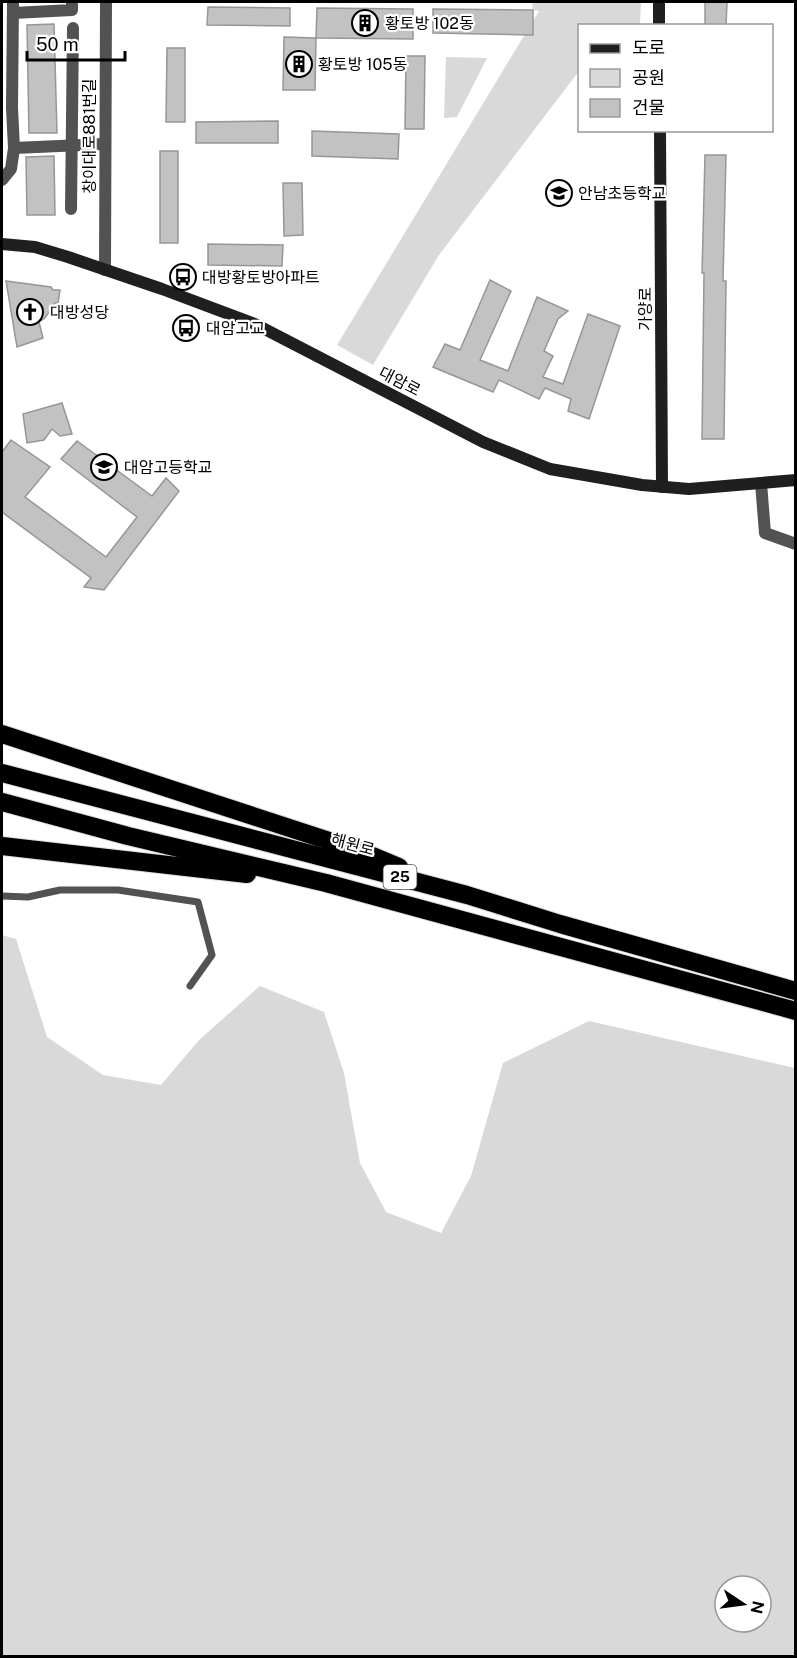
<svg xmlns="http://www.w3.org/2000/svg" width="797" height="1658" viewBox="0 0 797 1658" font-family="'Public Sans','Noto Sans KR',sans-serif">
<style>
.green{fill:#d9d9d9;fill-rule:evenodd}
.building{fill:#c2c2c2;stroke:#969696;stroke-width:1.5}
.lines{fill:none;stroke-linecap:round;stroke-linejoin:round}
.highway-casing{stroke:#dbdbdb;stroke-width:20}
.lane{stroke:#525252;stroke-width:7}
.street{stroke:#525252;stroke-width:12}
.secondary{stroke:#1f1f1f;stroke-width:12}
.highway{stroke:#000;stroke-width:18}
.labels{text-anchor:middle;stroke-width:4.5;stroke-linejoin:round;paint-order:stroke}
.shield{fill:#fff;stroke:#4c4c4c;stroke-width:1.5}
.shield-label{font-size:15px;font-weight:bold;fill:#000}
.poi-label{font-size:16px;fill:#000;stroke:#fff;text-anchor:start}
.street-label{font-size:16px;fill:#000;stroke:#fff}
</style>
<rect width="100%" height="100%" fill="#fff"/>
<g class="green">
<polygon points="532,2 641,2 640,25 580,26 579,71 439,255 373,365 337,345 539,11 533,10"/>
<polygon points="446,57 487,58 457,117 444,118"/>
<path d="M2,935L16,939L47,1037L103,1075L161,1085L199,1040L260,986L324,1012L344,1073L360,1163L386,1212L441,1233L471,1176L503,1063L589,1021L795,1068V1656H2ZM725,1586H761V1622H725Z"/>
</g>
<g class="building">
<polygon points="705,2 727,2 726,26 705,26"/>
<polygon points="208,7 290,8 290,26 207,25"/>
<polygon points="317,8 413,9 413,39 316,38"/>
<polygon points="433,9 533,10 533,35 433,33"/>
<polygon points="54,24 57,133 29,133 27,25"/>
<polygon points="284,37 316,38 315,90 283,90"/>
<polygon points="167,48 185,48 185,122 166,122"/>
<polygon points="406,56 425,56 424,129 405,129"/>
<polygon points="278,121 278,143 196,143 196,122"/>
<polygon points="312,131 399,134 398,159 312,156"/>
<rect x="160" y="151" width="18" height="92"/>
<polygon points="705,155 726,155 723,281 726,281 724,439 702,439 704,273 702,273"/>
<polygon points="54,156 55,215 27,215 26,157"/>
<polygon points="283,183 302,183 303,235 284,236"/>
<polygon points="208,244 283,245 282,266 208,265"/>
<polygon points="490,280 511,291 480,360 508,371 537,297 568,311 558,319 544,351 553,356 543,377 563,384 588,314 620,326 589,419 568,411 571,399 545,388 539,399 499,380 493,392 433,367 445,344 460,350"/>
<polygon points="6,281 51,287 53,290 60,290 58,303 55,303 45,318 39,322 43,338 17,347"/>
<polygon points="62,403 72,434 60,436 52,429 44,440 27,443 23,414"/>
<polygon points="11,440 50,467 25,497 106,557 137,517 61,459 77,441 152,496 166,478 179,491 104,590 84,587 91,578 2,512 2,452"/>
</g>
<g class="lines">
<defs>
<g id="highway">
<polyline points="2,734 363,852 399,867"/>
<polyline points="2,773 467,895 560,924 796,991"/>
<polyline points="2,802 128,836 326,883 796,1011"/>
<polyline points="2,846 247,874"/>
</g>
</defs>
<use href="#highway" class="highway-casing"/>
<polyline class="lane" points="2,896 28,897 60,890 118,890 198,902 212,955 190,986"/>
<g class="street">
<polyline points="13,13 72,10 72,2"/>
<polyline points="14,148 105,144"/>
<polyline points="2,180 11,169 14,148 12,108 13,2"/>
<polyline points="71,209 73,28"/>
<polyline points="105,270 106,2"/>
<polyline points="761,483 765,533 796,544"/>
</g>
<g class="secondary">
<polyline points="659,2 659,26"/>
<polyline points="660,130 662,487"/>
<polyline points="2,244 35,247 68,257 162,289 255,324 483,442 550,469 642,485 689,489 796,480"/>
</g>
<use href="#highway" class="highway"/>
</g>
<defs>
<symbol id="building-ring" viewBox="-11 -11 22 22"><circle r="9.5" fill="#fff" stroke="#000" stroke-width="1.5"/><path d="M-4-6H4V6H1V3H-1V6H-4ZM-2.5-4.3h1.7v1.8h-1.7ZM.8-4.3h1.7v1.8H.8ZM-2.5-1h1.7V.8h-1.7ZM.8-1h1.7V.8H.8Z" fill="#000"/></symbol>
<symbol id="school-ring" viewBox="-11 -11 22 22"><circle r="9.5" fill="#fff" stroke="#000" stroke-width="1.5"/><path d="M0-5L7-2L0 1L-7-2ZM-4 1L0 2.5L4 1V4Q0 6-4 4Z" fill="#000"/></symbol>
<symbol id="bus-ring" viewBox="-11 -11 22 22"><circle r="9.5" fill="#fff" stroke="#000" stroke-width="1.5"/><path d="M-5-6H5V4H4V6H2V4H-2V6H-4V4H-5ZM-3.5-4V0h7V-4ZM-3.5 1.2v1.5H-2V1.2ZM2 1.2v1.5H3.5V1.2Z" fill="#000"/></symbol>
<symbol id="church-ring" viewBox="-11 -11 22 22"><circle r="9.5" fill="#fff" stroke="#000" stroke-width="1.5"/><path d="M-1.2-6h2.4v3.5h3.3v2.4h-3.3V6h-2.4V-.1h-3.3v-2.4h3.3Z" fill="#000"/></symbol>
</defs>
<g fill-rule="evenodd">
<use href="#building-ring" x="350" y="8" width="30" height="30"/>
<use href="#building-ring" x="284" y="49" width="30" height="30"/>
<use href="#school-ring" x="544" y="178" width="30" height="30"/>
<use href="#bus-ring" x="168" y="262" width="30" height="30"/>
<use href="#church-ring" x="15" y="297" width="30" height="30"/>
<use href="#bus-ring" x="171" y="313" width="30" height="30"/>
<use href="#school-ring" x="89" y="452" width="30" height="30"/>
</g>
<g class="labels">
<rect class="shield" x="383.5" y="865" width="33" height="24" rx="4.5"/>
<g class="shield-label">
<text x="400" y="882">25</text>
</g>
<g class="poi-label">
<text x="385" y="29">황토방 102동</text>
<text x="318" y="70">황토방 105동</text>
<text x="578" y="199">안남초등학교</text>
<text x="202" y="283">대방황토방아파트</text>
<text x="50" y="318">대방성당</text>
<text x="206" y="334">대암고교</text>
<text x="124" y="473">대암고등학교</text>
</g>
<g class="street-label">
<text transform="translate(89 136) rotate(-90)" y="6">창이대로881번길</text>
<text transform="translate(645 309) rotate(-90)" y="6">가양로</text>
<text transform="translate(400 381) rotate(27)" y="6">대암로</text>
<text transform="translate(353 844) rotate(15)" y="6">해원로</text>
</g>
</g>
<rect width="797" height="1658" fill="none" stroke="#000000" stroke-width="6"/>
<rect x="578" y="24" width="195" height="108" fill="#ffffff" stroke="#999999" stroke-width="1.5"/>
<rect x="590" y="44" width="30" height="9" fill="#1f1f1f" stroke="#999999" stroke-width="1.5"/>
<text x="632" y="54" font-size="18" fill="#000000">도로</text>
<rect x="590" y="69" width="30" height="18" fill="#d9d9d9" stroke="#999999" stroke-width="1.5"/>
<text x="632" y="84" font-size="18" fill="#000000">공원</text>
<rect x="590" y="99" width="30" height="18" fill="#c2c2c2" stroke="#999999" stroke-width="1.5"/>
<text x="632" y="114" font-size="18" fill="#000000">건물</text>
<g transform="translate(743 1604) rotate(103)"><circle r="28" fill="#ffffff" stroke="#999999" stroke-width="1.5"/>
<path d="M0-4.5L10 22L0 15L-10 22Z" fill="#000000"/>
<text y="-9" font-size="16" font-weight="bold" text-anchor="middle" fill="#000000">N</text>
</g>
<path d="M27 51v9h98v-9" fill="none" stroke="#000000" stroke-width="3"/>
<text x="36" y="51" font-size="18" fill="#000000" stroke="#ffffff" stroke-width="4.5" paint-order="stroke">50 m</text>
</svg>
